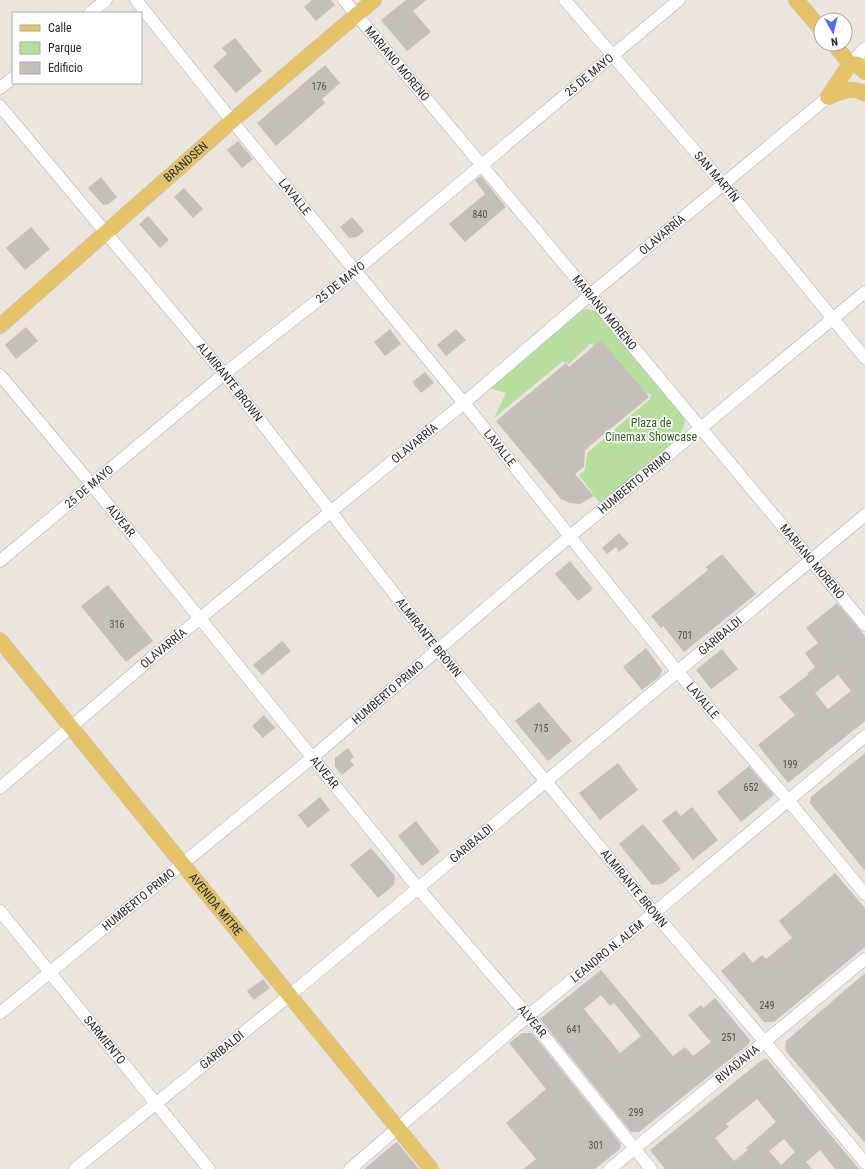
<svg xmlns="http://www.w3.org/2000/svg" width="865" height="1169" viewBox="0 0 865 1169" font-family="'Roboto Condensed',sans-serif">
<style>
.green{fill:#b7dd9f}
.building{fill:#c4bfb9;fill-rule:evenodd}
.lines{fill:none;stroke-linecap:round;stroke-linejoin:round}
.minor-casing{stroke:#aeb0ba;stroke-width:13}
.major-casing{stroke:#c3c3c3;stroke-width:16}
.minor{stroke:#fff;stroke-width:12}
.major{stroke:#e5c369;stroke-width:15}
.labels{text-anchor:middle;stroke-width:3.5;stroke-linejoin:round;paint-order:stroke}
.number-label{font-size:10px;fill:#504f4e}
.street-label{font-size:12px;fill:#2a2a2a;stroke:#fff}
.park-label{font-size:12px;fill:#316220;stroke:#fff}
</style>
<rect width="100%" height="100%" fill="#ebe5de"/>
<polygon class="green" points="588,309 597,312 683,414 685,422 679,439 600,503 579,475 585,470 587,453 650,399 651,395 648,393 640,401 591,343 569,364 563,361 494,418 506,393 489,388 582,310"/>
<g class="building">
<polygon points="312,0 331,0 335,5 316,21 304,7"/>
<polygon points="406,0 426,0 413,11 431,32 407,51 381,20"/>
<polygon points="235,38 262,71 236,93 213,66 227,54 222,48"/>
<polygon points="325,65 340,83 322,99 325,103 276,146 257,123"/>
<polygon points="238,141 253,159 242,168 227,150"/>
<polygon points="481,176 506,207 465,242 449,224 485,194 475,180"/>
<polygon points="101,177 117,197 109,204 103,205 88,188"/>
<polygon points="184,188 203,209 193,218 174,197"/>
<polygon points="148,216 169,240 160,248 139,224"/>
<polygon points="352,217 364,231 357,237 349,238 340,227"/>
<polygon points="31,227 50,249 25,270 6,248"/>
<polygon points="26,327 38,341 16,359 5,345"/>
<polygon points="390,329 401,344 385,356 374,342"/>
<polygon points="456,329 466,340 446,356 437,345"/>
<polygon points="601,340 649,397 585,450 584,467 575,474 594,496 580,504 570,503 561,499 496,421 566,363 569,367"/>
<polygon points="425,372 434,383 421,393 412,382"/>
<polygon points="619,533 629,544 619,552 616,547 607,554 602,548"/>
<polygon points="722,554 756,594 684,652 663,626 661,628 651,616 708,570 706,567"/>
<polygon points="570,561 593,589 578,601 555,574"/>
<polygon points="108,585 153,641 126,662 81,606"/>
<path d="M837,603L865,636V721L788,783L758,745L795,715L779,697L808,675L807,674L815,667L805,653L818,643L806,628ZM838,675L851,691L828,709L815,693Z"/>
<polygon points="282,641 291,651 262,675 253,665"/>
<polygon points="646,648 662,670 660,676 642,690 623,667"/>
<polygon points="722,649 738,669 711,689 696,670"/>
<polygon points="539,702 572,741 548,761 515,721"/>
<polygon points="264,715 275,728 263,738 252,726"/>
<polygon points="348,748 354,757 350,760 354,765 342,775 335,767 335,758"/>
<polygon points="865,753 865,871 810,803 811,797"/>
<polygon points="618,763 638,790 600,820 579,793"/>
<polygon points="749,766 774,795 741,822 717,792"/>
<polygon points="320,797 330,810 308,828 298,815"/>
<polygon points="692,807 718,840 693,860 662,821 676,810 681,816"/>
<polygon points="416,821 440,852 422,866 398,836"/>
<polygon points="643,824 681,869 662,884 652,885 619,844"/>
<polygon points="371,848 395,876 394,885 378,898 350,865"/>
<polygon points="835,873 865,908 865,947 774,1022 764,1022 721,971 744,952 753,963 762,955 766,959 792,938 779,921"/>
<path d="M601,970L673,1056L685,1047L693,1056L711,1042L688,1015L701,1005L703,1008L715,998L750,1040L749,1044L639,1132H631L540,1019ZM601,995L610,1006L614,1003L641,1036L620,1053L584,1009Z"/>
<polygon points="865,973 865,1143 785,1050 786,1041"/>
<polygon points="263,979 270,988 254,1000 247,991"/>
<polygon points="522,1033 532,1033 621,1144 620,1149 595,1169 523,1169 536,1159 506,1123 546,1089 509,1043"/>
<path d="M767,1059L859,1169H835L820,1150L806,1162L812,1169H665L650,1150L762,1060ZM757,1099L776,1122L746,1148L748,1150L734,1161L715,1138L729,1127L726,1124ZM784,1139L795,1152L781,1165L769,1151Z"/>
<polygon points="397,1142 419,1169 364,1169 395,1143"/>
</g>
<g class="lines">
<defs>
<g id="minor">
<path id="s1" d="M136,0L232,121L464,403L677,671L788,800L865,894"/>
<path id="s2" d="M344,0L865,625"/>
<path id="s3" d="M565,0L723,184L865,358"/>
<polyline points="90,13 106,0"/>
<polyline points="850,64 865,48"/>
<polyline points="0,88 13,78"/>
<path id="s4" d="M0,106L224,374L437,649L654,913L765,1042L865,1163"/>
<path id="s5" d="M0,375L92,485L417,887L528,1016L651,1169"/>
<path id="s6" d="M0,561L224,374L355,271L679,0"/>
<path id="s7" d="M0,788L155,655L464,403L591,294L828,97"/>
<path id="s8" d="M0,911L209,1169"/>
<path id="s9" d="M0,1013L313,757L569,537L865,292"/>
<path id="s10" d="M75,1169L290,995L865,515"/>
<path id="s11" d="M350,1169L528,1016L654,913L865,736"/>
<path id="s12" d="M610,1169L865,959"/>
</g>
<g id="major">
<polyline points="796,0 821,29"/>
<polyline points="834,44 850,64 857,64 865,72"/>
<polyline points="828,97 850,64"/>
<path d="M828,97C839,93 854,85 865,94"/>
<path id="s13" d="M0,326L232,121L374,0"/>
<path id="s14" d="M0,640L431,1169"/>
</g>
</defs>
<use href="#minor" class="minor-casing"/>
<use href="#major" class="major-casing"/>
<use href="#minor" class="minor"/>
<use href="#major" class="major"/>
</g>
<g class="labels">
<g class="number-label">
<text x="319" y="90">176</text>
<text x="480" y="218">840</text>
<text x="117" y="628">316</text>
<text x="685" y="639">701</text>
<text x="541" y="732">715</text>
<text x="790" y="768">199</text>
<text x="751" y="791">652</text>
<text x="767" y="1009">249</text>
<text x="574" y="1033">641</text>
<text x="729" y="1041">251</text>
<text x="636" y="1116">299</text>
<text x="596" y="1149">301</text>
</g>
<g class="street-label">
<text dy="4" stroke="none"><textPath href="#s2" startOffset="83">MARIANO MORENO</textPath></text>
<text dy="4" stroke="none"><textPath href="#s6" startOffset="764">25 DE MAYO</textPath></text>
<text dy="4" stroke="none"><textPath href="#s13" startOffset="248">BRANDSEN</textPath></text>
<text dy="4" stroke="none"><textPath href="#s3" startOffset="233">SAN MARTÍN</textPath></text>
<text dy="4" stroke="none"><textPath href="#s1" startOffset="253">LAVALLE</textPath></text>
<text dy="4" stroke="none"><textPath href="#s7" startOffset="863">OLAVARRÍA</textPath></text>
<text dy="4" stroke="none"><textPath href="#s6" startOffset="440">25 DE MAYO</textPath></text>
<text dy="4" stroke="none"><textPath href="#s2" startOffset="407">MARIANO MORENO</textPath></text>
<text dy="4" stroke="none"><textPath href="#s4" startOffset="359">ALMIRANTE BROWN</textPath></text>
<text dy="4" stroke="none"><textPath href="#s7" startOffset="539">OLAVARRÍA</textPath></text>
<text dy="4" stroke="none"><textPath href="#s1" startOffset="577">LAVALLE</textPath></text>
<text dy="4" stroke="none"><textPath href="#s9" startOffset="827">HUMBERTO PRIMO</textPath></text>
<text dy="4" stroke="none"><textPath href="#s6" startOffset="116">25 DE MAYO</textPath></text>
<text dy="4" stroke="none"><textPath href="#s5" startOffset="189">ALVEAR</textPath></text>
<text dy="4" stroke="none"><textPath href="#s2" startOffset="731">MARIANO MORENO</textPath></text>
<text dy="4" stroke="none"><textPath href="#s10" startOffset="837">GARIBALDI</textPath></text>
<text dy="4" stroke="none"><textPath href="#s4" startOffset="683">ALMIRANTE BROWN</textPath></text>
<text dy="4" stroke="none"><textPath href="#s7" startOffset="215">OLAVARRÍA</textPath></text>
<text dy="4" stroke="none"><textPath href="#s9" startOffset="503">HUMBERTO PRIMO</textPath></text>
<text dy="4" stroke="none"><textPath href="#s1" startOffset="901">LAVALLE</textPath></text>
<text dy="4" stroke="none"><textPath href="#s5" startOffset="513">ALVEAR</textPath></text>
<text dy="4" stroke="none"><textPath href="#s10" startOffset="513">GARIBALDI</textPath></text>
<text dy="4" stroke="none"><textPath href="#s4" startOffset="1007">ALMIRANTE BROWN</textPath></text>
<text dy="4" stroke="none"><textPath href="#s9" startOffset="179">HUMBERTO PRIMO</textPath></text>
<text dy="4" stroke="none"><textPath href="#s14" startOffset="341">AVENIDA MITRE</textPath></text>
<text dy="4" stroke="none"><textPath href="#s11" startOffset="337">LEANDRO N. ALEM</textPath></text>
<text dy="4" stroke="none"><textPath href="#s5" startOffset="837">ALVEAR</textPath></text>
<text dy="4" stroke="none"><textPath href="#s8" startOffset="166">SARMIENTO</textPath></text>
<text dy="4" stroke="none"><textPath href="#s10" startOffset="189">GARIBALDI</textPath></text>
<text dy="4" stroke="none"><textPath href="#s12" startOffset="165">RIVADAVIA</textPath></text>
</g>
<g class="park-label">
<text x="651" y="427">Plaza de<tspan x="651" dy="14">Cinemax Showcase</tspan></text>
</g>
</g>
<rect x="12" y="12" width="130" height="72" fill="#ffffff" stroke="#aaaaaa"/>
<rect x="20" y="25" width="20" height="6" fill="#e5c369" stroke="#aaaaaa"/>
<text x="48" y="32" font-size="12" fill="#2a2a2a">Calle</text>
<rect x="20" y="42" width="20" height="12" fill="#b7dd9f" stroke="#aaaaaa"/>
<text x="48" y="52" font-size="12" fill="#2a2a2a">Parque</text>
<rect x="20" y="62" width="20" height="12" fill="#c4bfb9" stroke="#aaaaaa"/>
<text x="48" y="72" font-size="12" fill="#2a2a2a">Edificio</text>
<g transform="translate(833 32) rotate(172)"><circle r="19" fill="#ffffff" stroke="#aaaaaa"/>
<path d="M0-3L7 15L0 10L-7 15Z" fill="#4b70eb"/>
<text y="-6" font-size="11" font-weight="bold" text-anchor="middle" fill="#2a2a2a">N</text>
</g>
</svg>
